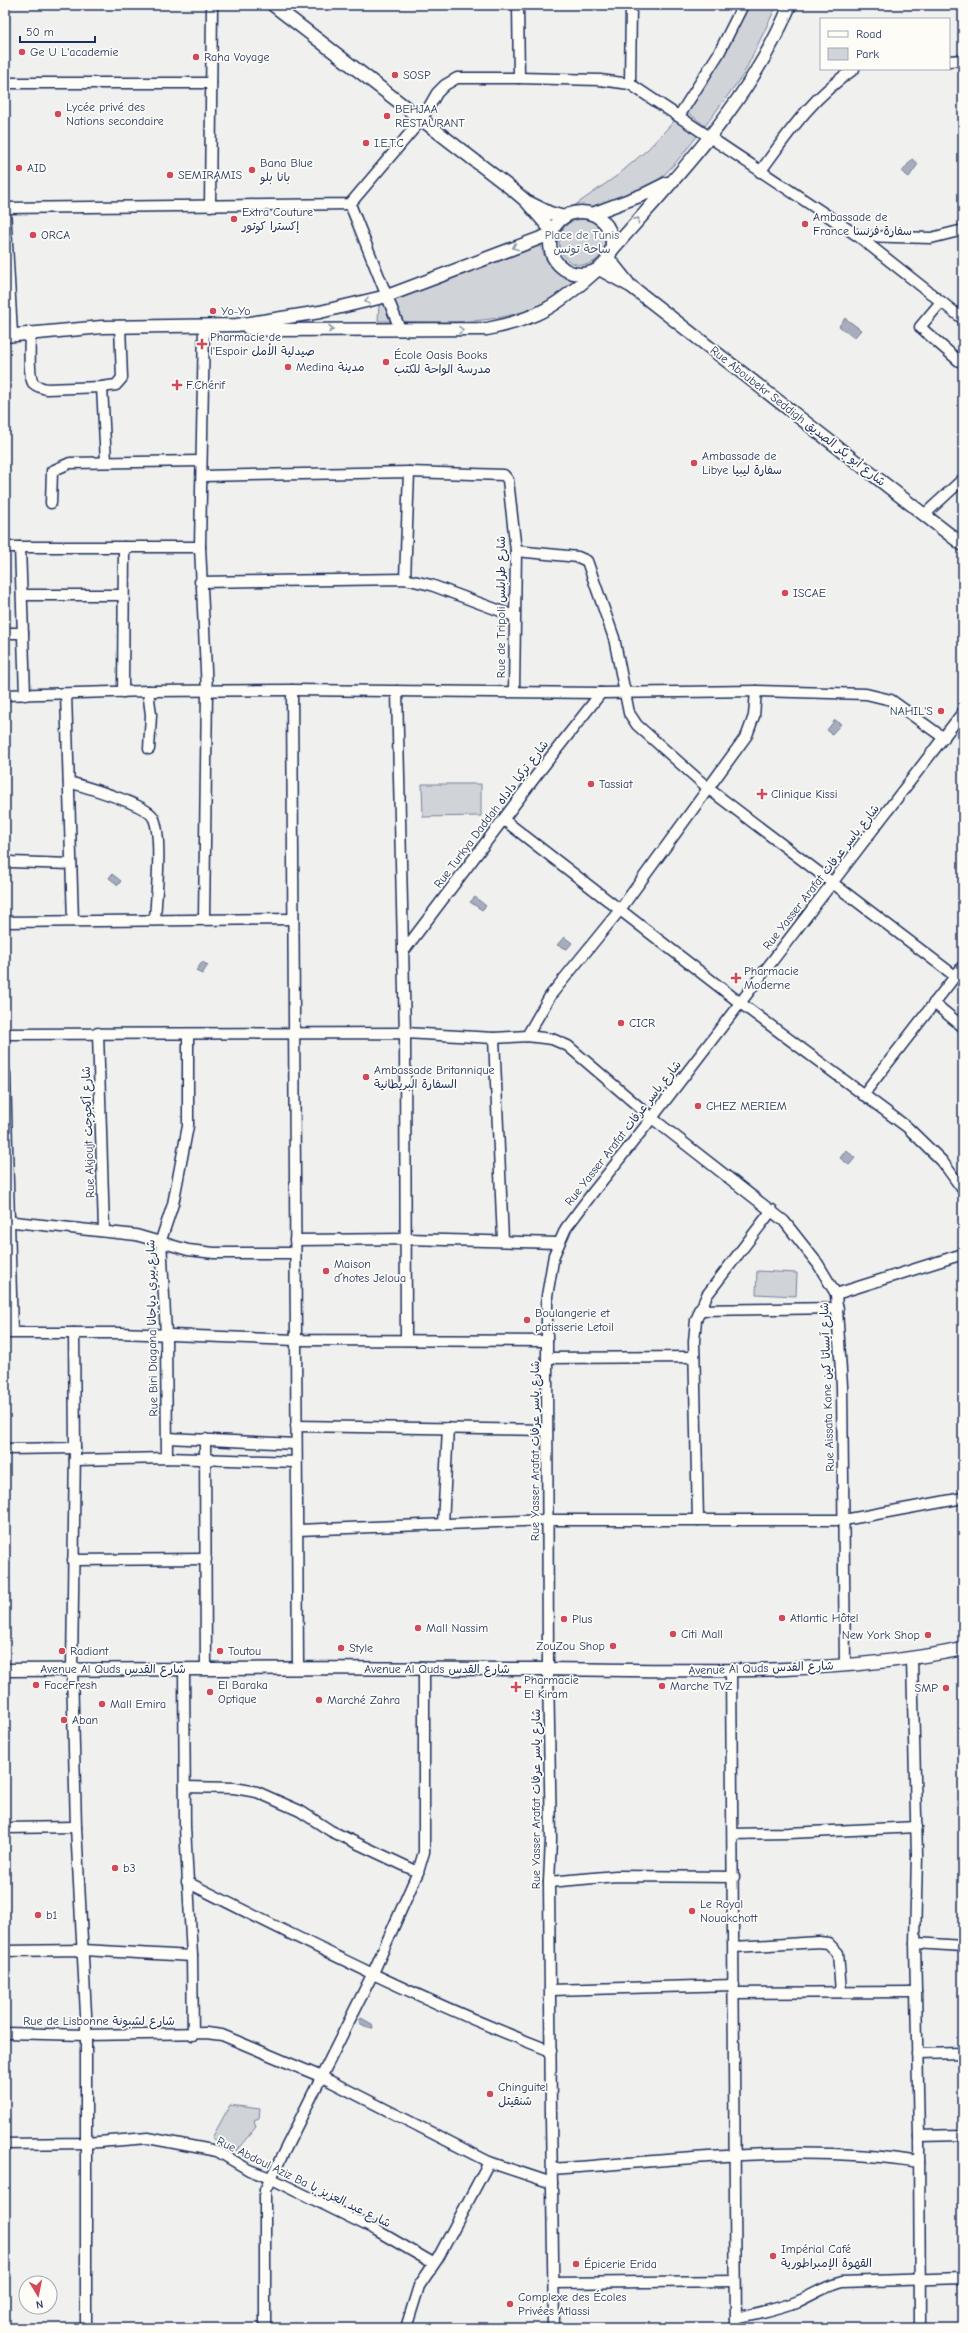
<svg xmlns="http://www.w3.org/2000/svg" width="968" height="2333" viewBox="0 0 968 2333" font-family="'Comic Neue','Playpen Sans Arabic',sans-serif">
<style>
.green{fill:#d0d3d8;stroke:#76819b}
.water{fill:#a7adbd;stroke:#6f7b97}
.lines{fill:none;stroke-linecap:round;stroke-linejoin:round}
.minor-casing{stroke:#1b2f5e;stroke-width:13}
.tertiary-casing{stroke:#1b2f5e;stroke-width:15}
.minor{stroke:#fdfcf7;stroke-width:10}
.tertiary{stroke:#fdfcf7;stroke-width:12}
.oneway{stroke:#8c96aa}
.poi-dot{fill:#d1495b;stroke:#fdfcf7;stroke-width:1.5}
.labels{text-anchor:middle;stroke-width:3.5;stroke-linejoin:round;paint-order:stroke}
.poi-label{font-size:12px;fill:#1b2f5e;stroke:#fdfcf7;text-anchor:start}
.park-label{font-size:12px;fill:#48587c;stroke:#fdfcf7}
.street-label{font-size:12px;fill:#1b2f5e;stroke:#fdfcf7}
</style>
<rect width="100%" height="100%" fill="#f0f0ee"/>
<filter id="ink" filterUnits="userSpaceOnUse"><feTurbulence type="fractalNoise" baseFrequency=".025" numOctaves="2"/><feDisplacementMap in="SourceGraphic" scale="8" xChannelSelector="R" yChannelSelector="G"/><feConvolveMatrix kernelMatrix="1 2 1 2 8 2 1 2 1" color-interpolation-filters="sRGB"/></filter>
<g filter="url(#ink)">
<g class="green">
<polygon points="748,5 777,5 743,75 705,126 679,105 701,79"/>
<path d="M678,117L698,135C687,149 676,163 664,175C642,197 600,208 571,208L618,175L648,149Z"/>
<circle cx="582" cy="242" r="23"/>
<path d="M539,238C544,261 552,276 576,280C522,332 447,321 378,321L379,304Z"/>
<polygon points="422,784 481,784 481,816 423,817"/>
<polygon points="757,1271 797,1273 796,1296 756,1294"/>
<polygon points="230,2105 260,2109 259,2118 254,2120 256,2127 236,2151 212,2138"/>
</g>
<g class="water">
<polygon points="912,159 918,164 909,177 902,172"/>
<polygon points="845,318 861,330 854,338 839,326"/>
<polygon points="835,720 841,724 832,734 827,730"/>
<polygon points="112,874 121,881 118,885 109,878"/>
<polygon points="475,897 486,906 482,910 470,902"/>
<polygon points="564,937 572,943 567,949 557,945"/>
<polygon points="202,962 208,965 202,974 196,971"/>
<polygon points="846,1150 855,1158 849,1165 840,1158"/>
<polygon points="361,2018 372,2024 373,2028 369,2028 359,2023"/>
</g>
<g class="lines">
<defs>
<g id="minor">
<polyline points="518,5 519,78"/>
<polyline points="949,61 963,60"/>
<polyline points="5,83 211,83"/>
<polyline points="630,84 631,5"/>
<polyline points="679,116 719,53 743,5"/>
<path d="M760,172C789,132 812,97 854,69"/>
<polyline points="350,204 400,329"/>
<polyline points="210,206 212,5"/>
<polyline points="5,208 350,204 422,119 437,93 445,85 457,78 519,78 600,80 630,84 858,236 931,238 963,230"/>
<polyline points="5,208 12,334"/>
<polyline points="858,236 963,319"/>
<polyline points="941,302 920,327 959,361 963,355"/>
<polyline points="204,326 200,547 207,691 204,919"/>
<path d="M30,332C30,343 28,375 33,383C37,387 42,388 47,389L102,387L116,385L122,378L120,326"/>
<polyline points="102,387 106,462"/>
<polyline points="202,476 409,472 504,475 508,480 516,551 514,691"/>
<polyline points="51,503 52,471 70,463 201,461"/>
<polyline points="924,515 963,479"/>
<polyline points="5,547 200,547"/>
<polyline points="20,547 25,695"/>
<polyline points="516,551 578,557 587,561 614,638 629,713 637,725 709,789 955,976"/>
<polyline points="405,579 409,472"/>
<polyline points="200,582 405,579 431,585 514,616"/>
<polyline points="22,595 122,595"/>
<polyline points="5,633 23,633"/>
<polyline points="292,690 298,1668"/>
<polyline points="148,691 151,715 149,749"/>
<polyline points="397,691 405,1033 406,1340"/>
<polyline points="123,692 124,547"/>
<polyline points="66,694 73,921"/>
<polyline points="5,695 148,691 292,690 601,693 756,691 866,694 891,700 944,738"/>
<path d="M69,782C85,787 144,803 153,817C163,834 156,898 155,920"/>
<polyline points="504,820 739,1002 907,1127 942,1161 963,1190"/>
<polyline points="5,859 11,862 71,864"/>
<polyline points="5,922 292,919"/>
<polyline points="403,952 542,768 601,693"/>
<polyline points="934,1003 963,1027"/>
<polyline points="98,1033 104,1230"/>
<polyline points="5,1034 405,1033 494,1038 527,1036 552,1039 568,1046 652,1118 784,1221 818,1264 836,1294 842,1386 845,1665"/>
<polyline points="527,1036 550,996 619,911 747,735 754,716 756,691"/>
<polyline points="494,1038 503,1240"/>
<polyline points="5,1073 12,1332"/>
<polyline points="863,1095 963,966"/>
<polyline points="5,1221 136,1235 188,1250 214,1253 295,1253"/>
<polyline points="295,1240 406,1239 558,1243"/>
<polyline points="836,1294 963,1254"/>
<polyline points="699,1310 838,1308"/>
<polyline points="5,1333 120,1333 296,1340 547,1341"/>
<polyline points="74,1333 75,1448 72,1669 76,1827 86,2014 86,2328"/>
<polyline points="547,1358 694,1357"/>
<polyline points="296,1426 547,1430"/>
<polyline points="167,1438 296,1444"/>
<polyline points="205,1439 206,1669"/>
<polyline points="5,1449 75,1448"/>
<polyline points="167,1458 166,1334 161,1240 173,1204 188,1126 188,1034"/>
<polyline points="75,1460 167,1458 296,1462"/>
<polyline points="698,1520 694,1341 696,1320 707,1295 772,1210"/>
<polyline points="443,1524 448,1428"/>
<polyline points="298,1530 548,1520 844,1520 963,1498"/>
<polyline points="73,1560 206,1559"/>
<polyline points="912,1660 917,1855 915,1943 919,2136 920,2328"/>
<polyline points="184,1669 185,1827 192,1956 193,2035"/>
<polyline points="731,1670 736,2328"/>
<polyline points="185,1787 234,1788 257,1792 300,1811 331,1831 418,1872"/>
<polyline points="5,1828 76,1827"/>
<polyline points="733,1834 789,1833 917,1827"/>
<path d="M187,1882C306,1942 426,2003 551,2051"/>
<polyline points="549,1882 616,1876 734,1877"/>
<polyline points="915,1943 963,1946"/>
<polyline points="734,1947 819,1942 828,1943 838,1953 841,1992"/>
<polyline points="5,1951 83,1950 192,1956"/>
<polyline points="551,1990 734,1985"/>
<polyline points="734,1993 916,1992"/>
<polyline points="5,2033 85,2035 206,2033 222,2035 322,2077 489,2162 552,2183"/>
<polyline points="917,2054 963,2053"/>
<polyline points="919,2136 963,2135"/>
<polyline points="5,2144 86,2143 148,2138 217,2151 249,2170 270,2178 376,2230 433,2263"/>
<path d="M552,2169C671,2161 801,2143 919,2162"/>
<polyline points="554,2283 735,2281"/>
<path d="M736,2318C758,2313 779,2309 799,2301C814,2294 826,2286 842,2282L963,2278"/>
<polyline points="265,2328 265,2190 373,1973 418,1872 424,1852 424,1669"/>
<polyline points="406,2328 419,2286 438,2258 489,2162"/>
<polyline points="554,2328 551,2117 549,1882 551,1840 548,1669 547,1358 547,1296 554,1255 566,1228 594,1191 652,1118 963,712"/>
</g>
<g id="tertiary">
<polyline points="273,5 513,190 526,201 552,231"/>
<polyline points="530,203 550,213 564,217"/>
<circle cx="581" cy="243" r="31"/>
<polyline points="592,214 645,194 667,183"/>
<path d="M612,250C680,172 750,102 790,5"/>
<polyline points="608,258 628,283"/>
<polyline points="599,269 632,287 963,545"/>
<path d="M248,328L270,330L487,329C538,319 558,305 596,271"/>
<polyline points="5,336 102,327 237,325 320,312 387,296 551,234"/>
<path d="M5,1670C185,1668 365,1668 545,1669C684,1670 826,1677 963,1649"/>
</g>
</defs>
<use href="#minor" class="minor-casing"/>
<use href="#tertiary" class="tertiary-casing"/>
<use href="#minor" class="minor"/>
<use href="#tertiary" class="tertiary"/>
</g>
<defs><path id="oneway-chevron" d="M-2-3.5L2.5 0L-2 3.5" fill="none" stroke-width="1.6" stroke-linecap="round" stroke-linejoin="round"/></defs>
<g class="oneway">
<use href="#oneway-chevron" transform="translate(637 220) rotate(-49)"/>
<use href="#oneway-chevron" transform="translate(515 247) rotate(157)"/>
<use href="#oneway-chevron" transform="translate(367 301) rotate(166)"/>
<use href="#oneway-chevron" transform="translate(331 329)"/>
<use href="#oneway-chevron" transform="translate(461 330) rotate(-1)"/>
</g>
</g>
<g class="poi-dot">
<circle cx="22" cy="52" r="4"/>
<circle cx="196" cy="57" r="4"/>
<circle cx="395" cy="75" r="4"/>
<circle cx="58" cy="114" r="4"/>
<circle cx="387" cy="116" r="4"/>
<circle cx="366" cy="143" r="4"/>
<circle cx="19" cy="168" r="4"/>
<circle cx="252" cy="170" r="4"/>
<circle cx="170" cy="175" r="4"/>
<circle cx="234" cy="219" r="4"/>
<circle cx="805" cy="224" r="4"/>
<circle cx="33" cy="235" r="4"/>
<circle cx="213" cy="311" r="4"/>
<path d="M200 338h4v4h4v4h-4v4h-4v-4h-4v-4h4z"/>
<circle cx="386" cy="362" r="4"/>
<circle cx="288" cy="367" r="4"/>
<path d="M175 379h4v4h4v4h-4v4h-4v-4h-4v-4h4z"/>
<circle cx="694" cy="463" r="4"/>
<circle cx="785" cy="593" r="4"/>
<circle cx="941" cy="711" r="4"/>
<circle cx="591" cy="784" r="4"/>
<path d="M760 788h4v4h4v4h-4v4h-4v-4h-4v-4h4z"/>
<path d="M734 972h4v4h4v4h-4v4h-4v-4h-4v-4h4z"/>
<circle cx="621" cy="1023" r="4"/>
<circle cx="366" cy="1077" r="4"/>
<circle cx="698" cy="1106" r="4"/>
<circle cx="326" cy="1271" r="4"/>
<circle cx="527" cy="1320" r="4"/>
<circle cx="782" cy="1618" r="4"/>
<circle cx="564" cy="1619" r="4"/>
<circle cx="418" cy="1628" r="4"/>
<circle cx="673" cy="1634" r="4"/>
<circle cx="928" cy="1635" r="4"/>
<circle cx="613" cy="1646" r="4"/>
<circle cx="341" cy="1648" r="4"/>
<circle cx="62" cy="1651" r="4"/>
<circle cx="220" cy="1651" r="4"/>
<circle cx="36" cy="1685" r="4"/>
<circle cx="662" cy="1686" r="4"/>
<path d="M514 1681h4v4h4v4h-4v4h-4v-4h-4v-4h4z"/>
<circle cx="946" cy="1688" r="4"/>
<circle cx="210" cy="1692" r="4"/>
<circle cx="319" cy="1700" r="4"/>
<circle cx="102" cy="1704" r="4"/>
<circle cx="64" cy="1720" r="4"/>
<circle cx="115" cy="1868" r="4"/>
<circle cx="692" cy="1911" r="4"/>
<circle cx="38" cy="1915" r="4"/>
<circle cx="490" cy="2094" r="4"/>
<circle cx="773" cy="2256" r="4"/>
<circle cx="576" cy="2264" r="4"/>
<circle cx="510" cy="2304" r="4"/>
</g>
<g class="labels">
<g class="poi-label">
<text x="30" y="56">Ge U L'academie</text>
<text x="204" y="61">Raha Voyage</text>
<text x="403" y="79">SOSP</text>
<text x="66" y="111">Lycée privé des<tspan x="66" dy="14">Nations secondaire</tspan></text>
<text x="395" y="113">BEHJAA<tspan x="395" dy="14">RESTAURANT</tspan></text>
<text x="374" y="147">I.E.T.C</text>
<text x="260" y="167">Bana Blue<tspan x="260" dy="14">بانا بلو</tspan></text>
<text x="27" y="172">AID</text>
<text x="178" y="179">SEMIRAMIS</text>
<text x="242" y="216">Extra Couture<tspan x="242" dy="14">إكسترا كوتور</tspan></text>
<text x="813" y="221">Ambassade de<tspan x="813" dy="14">France سفارة فرنسا</tspan></text>
<text x="41" y="239">ORCA</text>
<text x="221" y="315">Yo-Yo</text>
<text x="210" y="341">Pharmacie de<tspan x="210" dy="14">l'Espoir صيدلية الأمل</tspan></text>
<text x="394" y="359">École Oasis Books<tspan x="394" dy="14">مدرسة الواحة للكتب</tspan></text>
<text x="296" y="371">Medina مدينة</text>
<text x="186" y="389">F.Chérif</text>
<text x="702" y="460">Ambassade de<tspan x="702" dy="14">Libye سفارة ليبيا</tspan></text>
<text x="793" y="597">ISCAE</text>
<text x="933" y="715" text-anchor="end">NAHIL'S</text>
<text x="599" y="788">Tassiat</text>
<text x="771" y="798">Clinique Kissi</text>
<text x="744" y="975">Pharmacie<tspan x="744" dy="14">Moderne</tspan></text>
<text x="629" y="1027">CICR</text>
<text x="374" y="1074">Ambassade Britannique<tspan x="374" dy="14">السفارة البريطانية</tspan></text>
<text x="706" y="1110">CHEZ MERIEM</text>
<text x="334" y="1268">Maison<tspan x="334" dy="14">d´hotes Jeloua</tspan></text>
<text x="535" y="1317">Boulangerie et<tspan x="535" dy="14">patisserie Letoil</tspan></text>
<text x="790" y="1622">Atlantic Hôtel</text>
<text x="572" y="1623">Plus</text>
<text x="426" y="1632">Mall Nassim</text>
<text x="681" y="1638">Citi Mall</text>
<text x="920" y="1639" text-anchor="end">New York Shop</text>
<text x="605" y="1650" text-anchor="end">ZouZou Shop</text>
<text x="349" y="1652">Style</text>
<text x="70" y="1655">Radiant</text>
<text x="228" y="1655">Toutou</text>
<text x="524" y="1684">Pharmacie<tspan x="524" dy="14">El Kiram</tspan></text>
<text x="44" y="1689">FaceFresh</text>
<text x="218" y="1689">El Baraka<tspan x="218" dy="14">Optique</tspan></text>
<text x="670" y="1690">Marche TVZ</text>
<text x="938" y="1692" text-anchor="end">SMP</text>
<text x="327" y="1704">Marché Zahra</text>
<text x="110" y="1708">Mall Emira</text>
<text x="72" y="1724">Aban</text>
<text x="123" y="1872">b3</text>
<text x="700" y="1908">Le Royal<tspan x="700" dy="14">Nouakchott</tspan></text>
<text x="46" y="1919">b1</text>
<text x="498" y="2091">Chinguitel<tspan x="498" dy="14">شنقيتل</tspan></text>
<text x="781" y="2253">Impérial Café<tspan x="781" dy="14">القهوة الإمبراطورية</tspan></text>
<text x="584" y="2268">Épicerie Erida</text>
<text x="518" y="2301">Complexe des Écoles<tspan x="518" dy="14">Privées Atlassi</tspan></text>
</g>
<g class="park-label">
<text x="582" y="239">Place de Tunis<tspan x="582" dy="14">ساحة تونس</tspan></text>
</g>
<g class="street-label">
<text transform="translate(798 416) rotate(38)" y="4">Rue Aboubekr Seddigh شارع أبو بكر الصديق</text>
<text transform="translate(501 607) rotate(-90)" y="4">Rue de Tripoli شارع طرابلس</text>
<text transform="translate(491 814) rotate(-53)" y="4">Rue Turkya Daddah شارع تركيا داداه</text>
<text transform="translate(821 877) rotate(-52)" y="4">Rue Yasser Arafat شارع ياسر عرفات</text>
<text transform="translate(88 1132) rotate(-92)" y="4">Rue Akjoujt شارع أكجوجت</text>
<text transform="translate(623 1133) rotate(-52)" y="4">Rue Yasser Arafat شارع ياسر عرفات</text>
<text transform="translate(152 1328) rotate(-91)" y="4">Rue Biri Diagana شارع بيري دياجانا</text>
<text transform="translate(827 1387) rotate(-92)" y="4">Rue Aissata Kane شارع آيساتا كين</text>
<text transform="translate(535 1451) rotate(-90)" y="4">Rue Yasser Arafat شارع ياسر عرفات</text>
<text transform="translate(761 1668) rotate(-2)" y="4">Avenue Al Quds شارع القدس</text>
<text x="113" y="1673">Avenue Al Quds شارع القدس</text>
<text x="437" y="1673">Avenue Al Quds شارع القدس</text>
<text transform="translate(536 1799) rotate(-90)" y="4">Rue Yasser Arafat شارع ياسر عرفات</text>
<text x="99" y="2025">Rue de Lisbonne شارع لشبونة</text>
<text transform="translate(304 2182) rotate(26)" y="4">Rue Abdoul Aziz Ba شارع عبد العزيز با</text>
</g>
</g>
<rect width="968" height="2333" fill="none" stroke="#fdfcf7" stroke-width="20"/>
<rect x="10" y="10" width="948" height="2313" fill="none" stroke="#1b2f5e" stroke-width="1.5" filter="url(#ink)"/>
<rect x="820" y="18" width="130" height="52" fill="#fdfcf7" stroke="#a3aaba"/>
<rect x="828" y="31" width="20" height="6" fill="#fdfcf7" stroke="#a3aaba"/>
<text x="856" y="38" font-size="12" fill="#1b2f5e">Road</text>
<rect x="828" y="48" width="20" height="12" fill="#d0d3d8" stroke="#a3aaba"/>
<text x="856" y="58" font-size="12" fill="#1b2f5e">Park</text>
<g transform="translate(38 2295) rotate(170)"><circle r="19" fill="#fdfcf7" stroke="#a3aaba"/>
<path d="M0-3L7 15L0 10L-7 15Z" fill="#d1495b"/>
<text y="-6" font-size="11" font-weight="bold" text-anchor="middle" fill="#1b2f5e">N</text>
</g>
<path d="M20 36v6h75v-6" fill="none" stroke="#1b2f5e" stroke-width="2"/>
<text x="26" y="36" font-size="12" fill="#1b2f5e" stroke="#fdfcf7" stroke-width="3" paint-order="stroke">50 m</text>
</svg>
